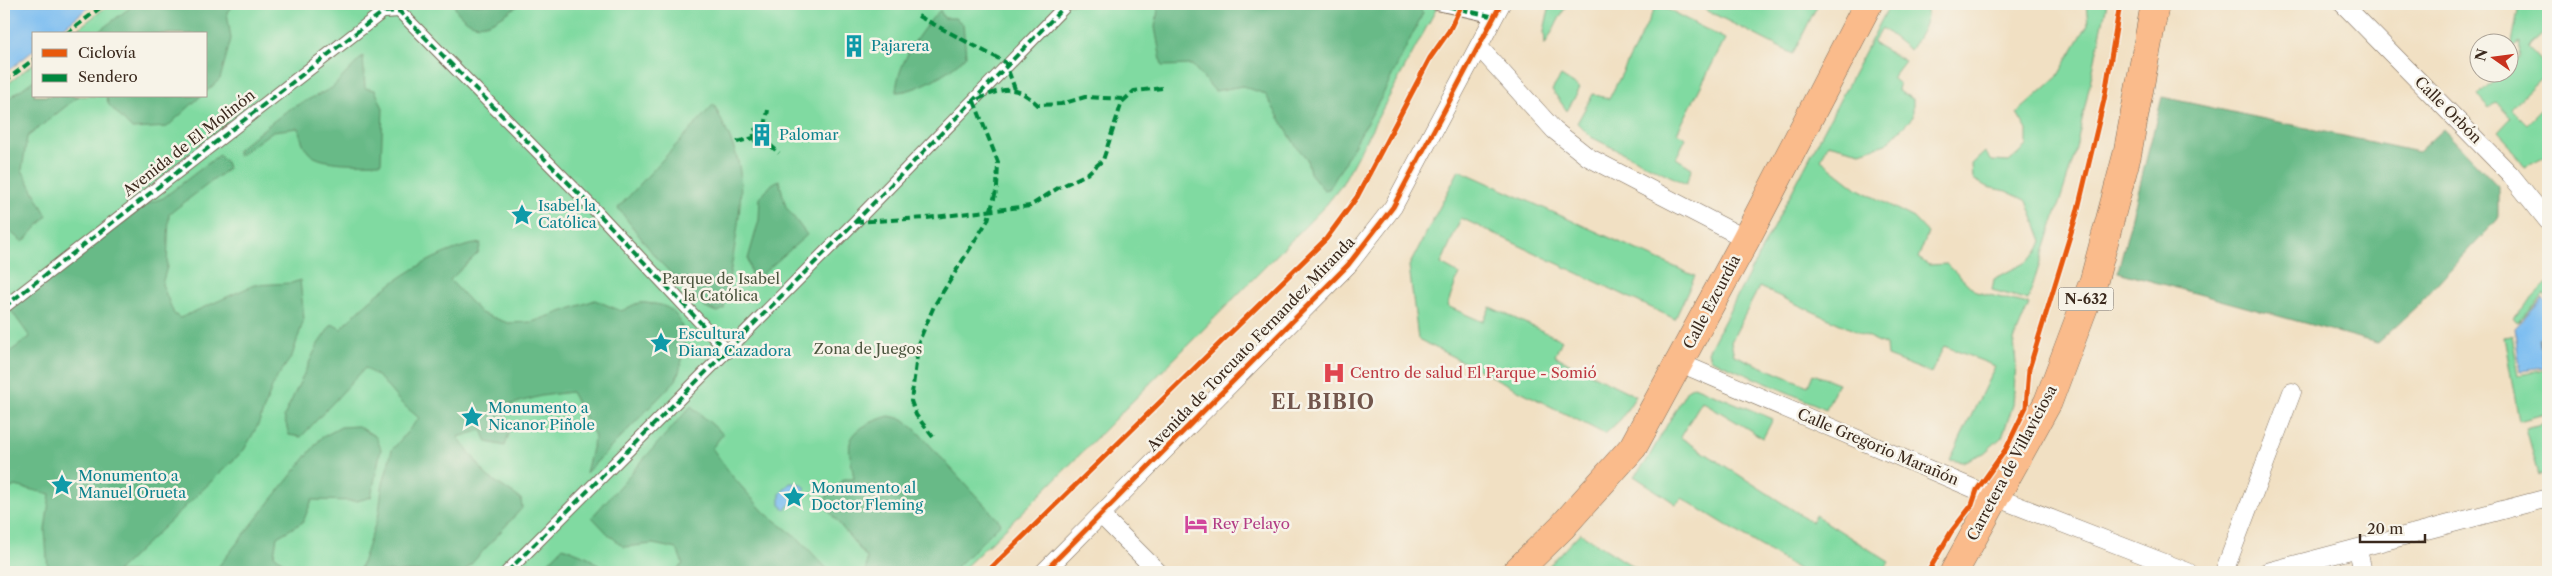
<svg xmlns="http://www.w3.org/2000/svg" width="2552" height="576" viewBox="0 0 2552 576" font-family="'Libre Caslon Text',serif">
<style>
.green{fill:#80daa1;stroke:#5e8260}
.forest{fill:#68ba87;stroke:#527252}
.water{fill:#7cbdf1;stroke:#5c7488}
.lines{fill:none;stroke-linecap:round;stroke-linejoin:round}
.pedestrian-casing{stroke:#7b6a58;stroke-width:14}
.minor-casing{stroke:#7b6a58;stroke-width:19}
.primary-casing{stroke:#7b6a58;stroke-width:29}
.pedestrian{stroke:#fff;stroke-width:12}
.minor{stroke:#fff;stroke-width:18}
.primary{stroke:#fabb8b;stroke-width:28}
.quiet{stroke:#00873e;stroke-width:4;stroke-dasharray:8 4;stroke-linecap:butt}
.cycleway-casing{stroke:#f7f3e8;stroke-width:8}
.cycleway{stroke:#e8590c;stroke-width:5}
.labels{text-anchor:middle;stroke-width:5;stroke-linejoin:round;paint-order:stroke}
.shield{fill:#f7f3e8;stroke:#73665b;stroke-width:1}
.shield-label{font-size:14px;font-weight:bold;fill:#3b2a1e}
.culture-label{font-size:15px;fill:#0d838f;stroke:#f7f3e8;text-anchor:start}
.street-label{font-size:15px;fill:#3b2a1e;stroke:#f7f3e8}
.park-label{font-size:15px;fill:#4c563f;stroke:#f7f3e8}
.health-label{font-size:15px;fill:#be3a42;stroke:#f7f3e8;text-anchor:start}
.hotel-label{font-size:15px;fill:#b23c85;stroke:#f7f3e8;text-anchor:start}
.district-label{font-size:20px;font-weight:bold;letter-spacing:1px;fill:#72564c;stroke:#f7f3e8}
</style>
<rect width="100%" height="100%" fill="#f7f3e8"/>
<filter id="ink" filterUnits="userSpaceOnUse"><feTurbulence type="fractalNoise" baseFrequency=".02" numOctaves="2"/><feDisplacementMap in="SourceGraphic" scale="10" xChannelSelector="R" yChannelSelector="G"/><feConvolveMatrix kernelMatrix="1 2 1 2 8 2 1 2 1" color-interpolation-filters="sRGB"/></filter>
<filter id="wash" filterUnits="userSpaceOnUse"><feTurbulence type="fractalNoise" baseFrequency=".0096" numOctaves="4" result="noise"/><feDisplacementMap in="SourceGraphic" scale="20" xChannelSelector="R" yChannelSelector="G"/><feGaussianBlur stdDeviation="1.12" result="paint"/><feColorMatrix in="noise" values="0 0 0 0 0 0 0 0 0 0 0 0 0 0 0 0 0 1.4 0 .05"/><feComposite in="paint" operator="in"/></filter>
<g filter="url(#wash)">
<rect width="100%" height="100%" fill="#f1e0c3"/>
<g class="green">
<polygon points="110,4 1439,4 1341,186 1326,205 1036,499 960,572 4,572 4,87 34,63 34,96 206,96 206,34 71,34"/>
<polygon points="1550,4 1567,4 1545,45 1544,31"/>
<polygon points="1657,4 1725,39 1677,133 1686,138 1676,158 1692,168 1686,184 1591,137 1577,123 1593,94 1609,99"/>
<polygon points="1694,4 1818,4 1793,54"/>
<path d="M1890,4H1926C1931,20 1919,37 1910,50L1882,28L1873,43L1905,61L1892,78L1899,84L1898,91L1913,99V117L1886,144L1860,152L1828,144L1821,160L1858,189L1914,218L1928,233L1918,258L1929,265L1947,264L1976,292L2029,304L2014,340L2016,364L2013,405L2002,437L1984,453L1962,462L1950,460L1995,366L1944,346L1931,373L1887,356L1886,345L1759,287L1731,342L1734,355L1808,386L1813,374L1838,383L1826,409L1710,359L1708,352Z"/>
<polygon points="2086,4 2107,4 2074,157 2028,300 1992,290 1994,279 2026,262 2037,253 2042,241 2027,201 2006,191 1987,187 1973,179 1972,164 1985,152 1992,161 2009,162 2027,146 2027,130 2017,113 2057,77 2088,24"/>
<polygon points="2519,4 2548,4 2548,29 2528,48 2548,69 2548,72 2511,108 2527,124 2548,103 2548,155 2525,167 2511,146 2498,132 2511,118 2496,102 2489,108 2478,96 2502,73 2510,72 2510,65 2519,57 2520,42 2511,49"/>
<polygon points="1561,76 1580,88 1567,111 1552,90"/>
<polygon points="1459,170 1695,276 1675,319 1461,218 1441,264 1459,274 1447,306 1483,322 1490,307 1562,340 1555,356 1636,396 1621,419 1605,434 1418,339 1409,266"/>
<polygon points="2548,282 2548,299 2544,295 2517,323 2513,318"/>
<polygon points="2548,332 2548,413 2519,421 2504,337 2512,336 2519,375 2545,370 2541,339"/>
<polygon points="1694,386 1773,419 1763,438 1702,401 1680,437 1812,522 1815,515 1889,562 1882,572 1803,572 1682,498 1676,504 1634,476 1646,462 1687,390"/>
<polygon points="2548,422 2548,472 2539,475 2526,428"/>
<polygon points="1580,533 1642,572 1543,572"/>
</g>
<g class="forest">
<polygon points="135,4 234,4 227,12 231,39 220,79 206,92 206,34 95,34"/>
<path d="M454,4H521C505,13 483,35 465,19C459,14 456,12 454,4Z"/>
<polygon points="1159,4 1417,4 1423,13 1381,98 1335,179 1329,189 1324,190 1310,173 1307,159 1296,146 1265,94 1242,86 1215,91 1192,65 1162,66 1155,27"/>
<path d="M940,10L944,18H955L963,24L966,56C951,71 917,92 896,92C898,62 920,31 940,10Z"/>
<path d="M363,56L365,88L375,90L383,108L381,163C364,163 321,166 309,153C302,145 301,137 298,128L273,131L238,156V149L289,109L332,88Z"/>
<polygon points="34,80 34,96 79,96 27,137 22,170 47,216 23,242 4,227 4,102"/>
<polygon points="106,96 201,96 167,127 132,129 109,105"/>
<polygon points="2162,97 2418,152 2443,129 2498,186 2498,219 2418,305 2377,343 2118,272"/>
<path d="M714,104C723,126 737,147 740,172C744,212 730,268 724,309L718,312L705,308L657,259L618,208Z"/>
<polygon points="219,155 226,162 228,169 169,214 167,267 162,284 174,314 180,318 254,285 292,283 300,280 304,319 292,356 274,382 258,425 244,450 117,572 48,572 45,530 50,494 15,486 4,492 4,356 30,337 10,309 149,203 163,198"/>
<polygon points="779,180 786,207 807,235 760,276 751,275 748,259 759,220 760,198 772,184"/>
<path d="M481,243L478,253L450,280L481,313L508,323L532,322L595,300L621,311C627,309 633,304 639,303C644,302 650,304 655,304C691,308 687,354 676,380L586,473L595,436L571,392L541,396L502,407L510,430L505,446L487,442L482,430L458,437L487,476L521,499L522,508L464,572H359L379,513L382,488L392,450L419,418L400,402L380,378L365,368L301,437L289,435L284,416L318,344L332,324L341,329C372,293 433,249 481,243Z"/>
<polygon points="691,406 723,434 712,448 733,477 765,513 798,538 830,572 673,572 683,564 677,549 653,544 624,547 608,534 592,517"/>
<path d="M889,416L903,419L916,430L1001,523L952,572H866L867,558L824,505L828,493L844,479H854C853,469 848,453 850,443C854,427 876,420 889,416Z"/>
<polygon points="358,426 376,437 381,449 371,497 357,501 312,500 303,522 277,537 274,555 296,572 214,572 321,438 341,427"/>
<polygon points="563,547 588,557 607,572 539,572"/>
</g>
<g class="water">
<polygon points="4,4 93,4 55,34 34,34 34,50 4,74"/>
<polygon points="2543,298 2548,303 2548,331 2540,339 2544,368 2521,371 2514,328"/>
<polygon points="790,483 801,484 806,488 785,509 780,505 780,494"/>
</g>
</g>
<g filter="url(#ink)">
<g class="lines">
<defs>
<g id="pedestrian">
<polyline points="1437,4 1495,17"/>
<polyline points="385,12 399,11 597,212 728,352"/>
<polyline points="4,307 393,4"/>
<polyline points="507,572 855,222 1067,4"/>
</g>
<g id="minor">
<polyline points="2343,4 2510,174 2548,221"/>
<polyline points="1479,47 1554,130 1588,157 1746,239"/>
<polyline points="1680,363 1977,490 2188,572"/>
<polyline points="1101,515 1158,572"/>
<polyline points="2358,550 2363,572"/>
<polyline points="1044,572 1348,265 1393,207 1501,4"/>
<polyline points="2224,572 2292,392"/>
<polyline points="2267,572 2548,498"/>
</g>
<g id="primary">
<polyline points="1516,572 1562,527 1633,447 1746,239 1868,4"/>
<polyline points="1954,572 2048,402 2094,280 2127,155 2155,4"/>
</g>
</defs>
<use href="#pedestrian" class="pedestrian-casing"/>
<use href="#minor" class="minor-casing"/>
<use href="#primary" class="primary-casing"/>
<use href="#pedestrian" class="pedestrian"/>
<use href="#minor" class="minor"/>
<use href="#primary" class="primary"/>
<g class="quiet">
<polyline points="927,4 929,6"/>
<polyline points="1437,4 1495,17"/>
<polyline points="385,12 399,11 597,212 728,352"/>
<polyline points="918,16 1005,62 1015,89"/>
<polyline points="66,34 105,4"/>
<polyline points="4,82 34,59"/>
<polyline points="765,127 768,110"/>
<polyline points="737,142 753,138"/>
<polyline points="768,143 771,136 770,130 761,126 753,131 755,141 762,145 768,143 779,153"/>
<polyline points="855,222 926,218 1030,206 1058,188 1087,174 1103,160 1122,102 1134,91 1163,88"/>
<polyline points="4,307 393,4"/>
<path d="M933,437L916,415L911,401L919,341L934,306L988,220L997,188L998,162L974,101C1001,89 1014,82 1038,105L1061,104L1085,97L1125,99"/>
<polyline points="507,572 855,222 1067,4"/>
</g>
<defs>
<g id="cycleway">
<polyline points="987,572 1326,239 1357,197 1430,58 1449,31 1462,4"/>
<polyline points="1044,572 1348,265 1393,207 1501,4"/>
<polyline points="1928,572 1951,532 1972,505 1977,490 2006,449 2026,407 2029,369 2077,213 2104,100 2120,4"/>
</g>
</defs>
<use href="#cycleway" class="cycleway-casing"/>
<use href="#cycleway" class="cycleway"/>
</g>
</g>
<defs>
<symbol id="building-bare" viewBox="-9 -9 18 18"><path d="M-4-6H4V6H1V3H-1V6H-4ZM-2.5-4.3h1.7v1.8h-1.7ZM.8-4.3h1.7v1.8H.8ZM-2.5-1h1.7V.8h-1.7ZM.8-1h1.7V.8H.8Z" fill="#0f9aa8" stroke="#f7f3e8" stroke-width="2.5" paint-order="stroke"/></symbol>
<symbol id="sight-bare" viewBox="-9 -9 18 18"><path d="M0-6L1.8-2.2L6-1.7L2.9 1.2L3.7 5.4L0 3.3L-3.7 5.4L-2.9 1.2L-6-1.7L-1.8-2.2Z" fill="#0f9aa8" stroke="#f7f3e8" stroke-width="2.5" paint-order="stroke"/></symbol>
<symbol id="hospital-bare" viewBox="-9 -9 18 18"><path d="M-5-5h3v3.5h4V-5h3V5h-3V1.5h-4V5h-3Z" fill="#e0444e" stroke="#f7f3e8" stroke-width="2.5" paint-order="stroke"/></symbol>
<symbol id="hotel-bare" viewBox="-9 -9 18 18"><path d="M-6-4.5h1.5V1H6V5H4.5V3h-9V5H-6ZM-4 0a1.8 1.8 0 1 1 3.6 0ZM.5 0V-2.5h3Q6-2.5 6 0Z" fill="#d1479c" stroke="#f7f3e8" stroke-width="2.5" paint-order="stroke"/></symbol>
</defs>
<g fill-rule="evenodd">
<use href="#building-bare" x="838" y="30" width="32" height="32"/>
<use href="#building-bare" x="746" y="119" width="32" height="32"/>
<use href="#sight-bare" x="506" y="199" width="32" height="32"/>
<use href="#sight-bare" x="645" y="327" width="32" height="32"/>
<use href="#hospital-bare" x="1318" y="357" width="32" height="32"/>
<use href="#sight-bare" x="456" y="401" width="32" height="32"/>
<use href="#sight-bare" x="46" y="469" width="32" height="32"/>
<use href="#sight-bare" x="778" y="481" width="32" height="32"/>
<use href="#hotel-bare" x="1180" y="508" width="32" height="32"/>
</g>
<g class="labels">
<rect class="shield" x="2058.5" y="287.5" width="55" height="23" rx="4"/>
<g class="shield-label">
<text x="2086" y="304">N-632</text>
</g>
<g class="culture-label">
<text x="871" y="51">Pajarera</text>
<text x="779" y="140">Palomar</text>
<text x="538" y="211">Isabel la<tspan x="538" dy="17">Católica</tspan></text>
<text x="678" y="339">Escultura<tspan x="678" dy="17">Diana Cazadora</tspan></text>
<text x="488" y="413">Monumento a<tspan x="488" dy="17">Nicanor Piñole</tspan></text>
<text x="78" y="481">Monumento a<tspan x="78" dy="17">Manuel Orueta</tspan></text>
<text x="811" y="493">Monumento al<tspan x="811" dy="17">Doctor Fleming</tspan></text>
</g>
<g class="street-label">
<text transform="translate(2448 110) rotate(45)" y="5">Calle Orbón</text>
<text transform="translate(189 143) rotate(-38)" y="5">Avenida de El Molinón</text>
<text transform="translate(1712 302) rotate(-62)" y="5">Calle Ezcurdia</text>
<text transform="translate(1251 344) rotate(-46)" y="5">Avenida de Torcuato Fernandez Miranda</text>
<text transform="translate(1878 447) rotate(23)" y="5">Calle Gregorio Marañón</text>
<text transform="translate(2012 463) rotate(-62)" y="5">Carretera de Villaviciosa</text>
</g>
<g class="park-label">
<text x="721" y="284">Parque de Isabel<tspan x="721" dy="17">la Católica</tspan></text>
<text x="868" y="354">Zona de Juegos</text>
</g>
<g class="health-label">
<text x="1350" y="378">Centro de salud El Parque - Somió</text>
</g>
<g class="hotel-label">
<text x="1212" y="529">Rey Pelayo</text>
</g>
<g class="district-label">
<text x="1323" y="409">EL BIBIO</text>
</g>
</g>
<rect width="2552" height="576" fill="none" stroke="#f7f3e8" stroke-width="20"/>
<rect x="32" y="32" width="175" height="65" fill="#f7f3e8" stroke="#aca397"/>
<rect x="42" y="49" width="25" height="8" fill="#e8590c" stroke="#aca397"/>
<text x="78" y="58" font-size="15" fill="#3b2a1e">Ciclovía</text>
<rect x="42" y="74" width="25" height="8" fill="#00873e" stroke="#aca397"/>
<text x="78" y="82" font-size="15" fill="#3b2a1e">Sendero</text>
<g transform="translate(2494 58) rotate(284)"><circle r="24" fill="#f7f3e8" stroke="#aca397"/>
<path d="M0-4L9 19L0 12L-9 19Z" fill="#c8321e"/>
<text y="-8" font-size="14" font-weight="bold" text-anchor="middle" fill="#3b2a1e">N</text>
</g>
<path d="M2360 534v8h65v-8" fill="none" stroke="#3b2a1e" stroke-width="2.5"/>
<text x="2367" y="534" font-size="15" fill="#3b2a1e" stroke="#f7f3e8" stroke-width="4" paint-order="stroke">20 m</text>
</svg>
